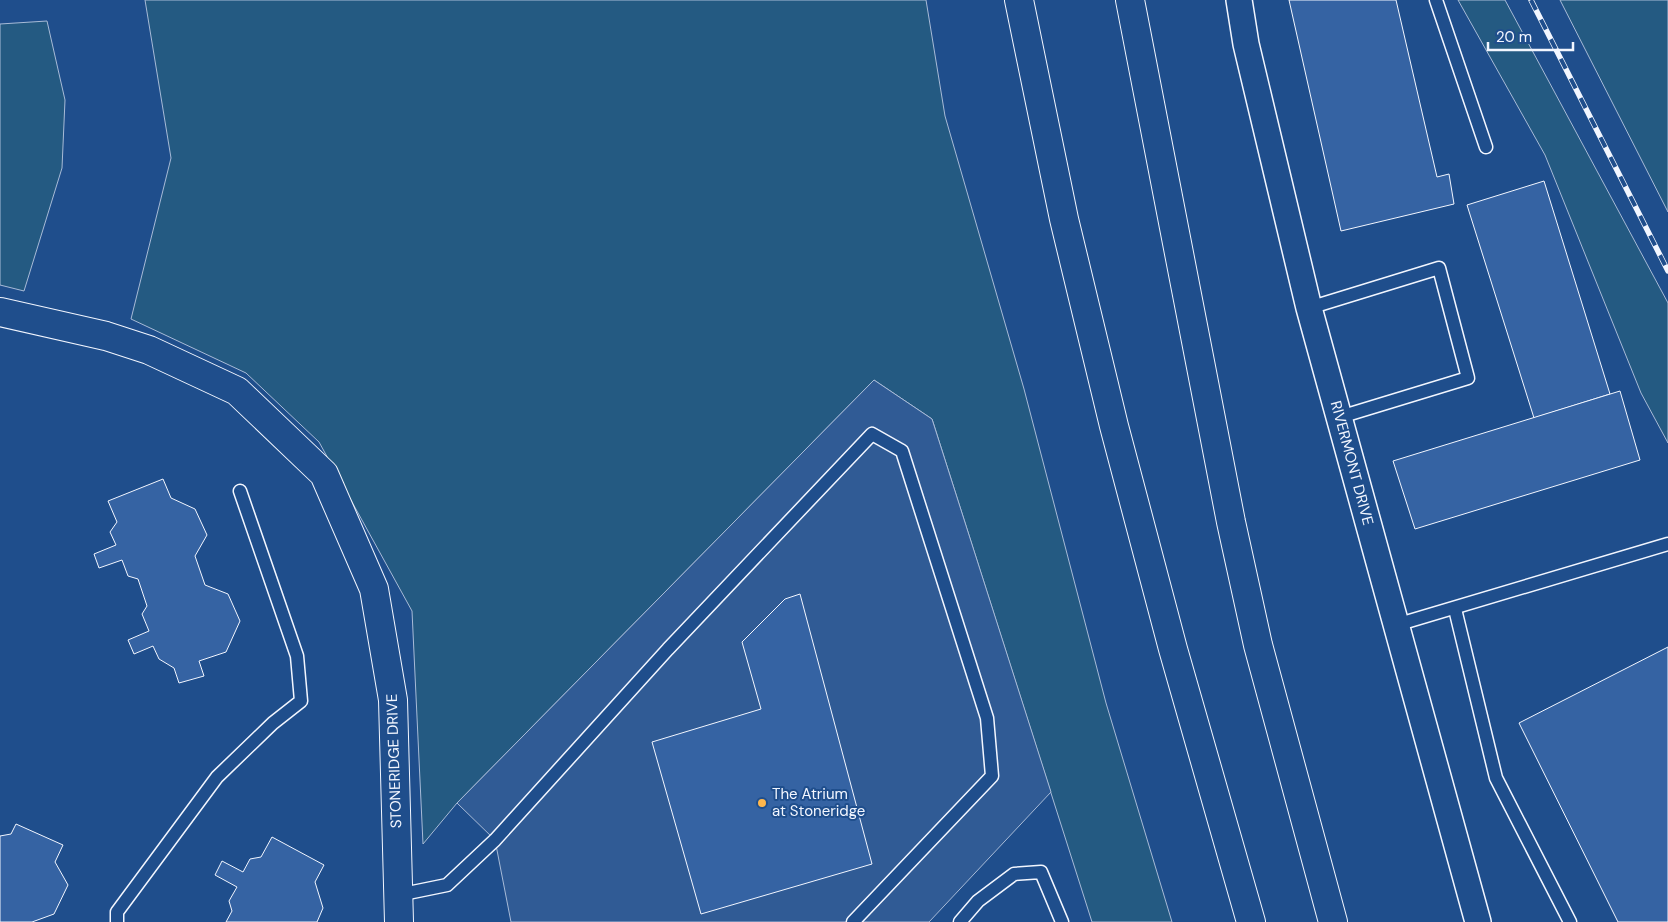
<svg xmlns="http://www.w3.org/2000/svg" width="1668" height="922" viewBox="0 0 1668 922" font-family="'DM Sans',sans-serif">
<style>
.green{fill:#245a82;stroke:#a8bbd7}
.parking{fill:#305b95;stroke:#a8bbd7}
.building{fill:#3563a3;stroke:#f2f6ff}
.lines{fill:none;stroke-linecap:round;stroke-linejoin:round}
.lane-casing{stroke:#f2f6ff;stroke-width:15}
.street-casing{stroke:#f2f6ff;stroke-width:28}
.secondary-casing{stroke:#f2f6ff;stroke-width:30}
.highway-casing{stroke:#f2f6ff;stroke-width:30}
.lane{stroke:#1f4e8c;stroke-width:12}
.street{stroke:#1f4e8c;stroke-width:25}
.secondary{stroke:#1f4e8c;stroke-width:28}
.highway{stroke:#1f4e8c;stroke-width:28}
.rail-casing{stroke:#f2f6ff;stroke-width:5.5}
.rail{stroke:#1f4e8c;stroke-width:4;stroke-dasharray:11;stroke-linecap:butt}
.poi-dot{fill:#ffb74d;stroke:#1f4e8c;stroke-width:2}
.labels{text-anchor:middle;stroke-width:4;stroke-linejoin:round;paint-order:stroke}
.street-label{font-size:15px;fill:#f2f6ff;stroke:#1f4e8c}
.poi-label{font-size:15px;fill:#f2f6ff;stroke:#1f4e8c;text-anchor:start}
</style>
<rect width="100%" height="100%" fill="#1f4e8c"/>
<g class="green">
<polygon points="145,0 926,0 945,116 1024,389 1106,703 1172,922 1092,922 932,419 874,380 457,803 423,844 412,611 319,442 246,373 131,319 171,158"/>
<polygon points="1458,0 1505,0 1668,303 1668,443 1641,393 1545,155"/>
<polygon points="1560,0 1668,0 1668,212"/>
<polygon points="47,21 65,100 62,168 24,291 0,285 0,24"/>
</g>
<polygon class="parking" points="874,380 932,419 1051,792 929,922 511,922 495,840 457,803"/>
<g class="building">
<polygon points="1289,0 1396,0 1437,177 1449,174 1454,204 1341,231"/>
<polygon points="1544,181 1610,394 1534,418 1467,205"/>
<polygon points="1620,391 1640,460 1415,529 1393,461"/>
<polygon points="163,479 171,498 195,509 207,535 195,556 205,585 228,594 240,621 226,652 199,661 204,676 179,683 174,668 159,659 153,646 134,654 128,640 149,631 142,614 147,606 138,579 128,576 122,560 99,568 94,554 116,545 110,532 117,522 108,501"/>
<polygon points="800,594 872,864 701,914 652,742 761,709 742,642 785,599"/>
<polygon points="1668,647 1668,922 1618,922 1519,723"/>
<polygon points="16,824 63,845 55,862 68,885 54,914 32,922 0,922 0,836 11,834"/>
<polygon points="272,837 324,865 315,882 323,908 317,922 226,922 232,911 229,901 237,887 215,875 222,861 243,872 250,859 261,857"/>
</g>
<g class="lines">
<defs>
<g id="lane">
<polyline points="1436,0 1486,147"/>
<polyline points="1309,308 1439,268 1468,378 1340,417"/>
<polyline points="1455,609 1496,778 1570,922"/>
<polyline points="1396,625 1668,544"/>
<polyline points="398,895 447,885 495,840 668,649 872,434 902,451 987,718 992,776 853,922"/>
<polyline points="117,922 117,912 217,777 273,723 301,701 297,656 240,491"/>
<polyline points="960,922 978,901 1014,874 1041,872 1062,922"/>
</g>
<polyline id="street" points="1239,0 1246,44 1309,308 1478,922"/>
<polyline id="secondary" points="0,312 106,336 149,350 237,391 324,474 374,589 393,700 399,922"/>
<g id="highway">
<polyline points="1019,0 1064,219 1114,426 1173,649 1251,922"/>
<polyline points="1130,0 1231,522 1258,645 1333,922"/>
</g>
</defs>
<use href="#lane" class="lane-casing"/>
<use href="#street" class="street-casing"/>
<use href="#secondary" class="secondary-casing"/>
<use href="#highway" class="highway-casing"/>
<use href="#lane" class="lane"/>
<use href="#street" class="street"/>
<use href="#secondary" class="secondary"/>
<use href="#highway" class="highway"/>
<defs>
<polyline id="rail" points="1531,0 1668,271"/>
</defs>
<use href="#rail" class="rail-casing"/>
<use href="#rail" class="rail"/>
</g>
<circle class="poi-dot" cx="762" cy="803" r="5"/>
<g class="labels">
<g class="street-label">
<text transform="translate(1352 463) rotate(75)" y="5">RIVERMONT DRIVE</text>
<text transform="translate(394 761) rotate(-92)" y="5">STONERIDGE DRIVE</text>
</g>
<g class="poi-label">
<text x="772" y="799">The Atrium<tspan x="772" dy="17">at Stoneridge</tspan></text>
</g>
</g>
<path d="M1488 42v8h85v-8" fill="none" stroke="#f2f6ff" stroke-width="2.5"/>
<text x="1496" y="42" font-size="15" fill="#f2f6ff" stroke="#1f4e8c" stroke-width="4" paint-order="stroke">20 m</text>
</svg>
